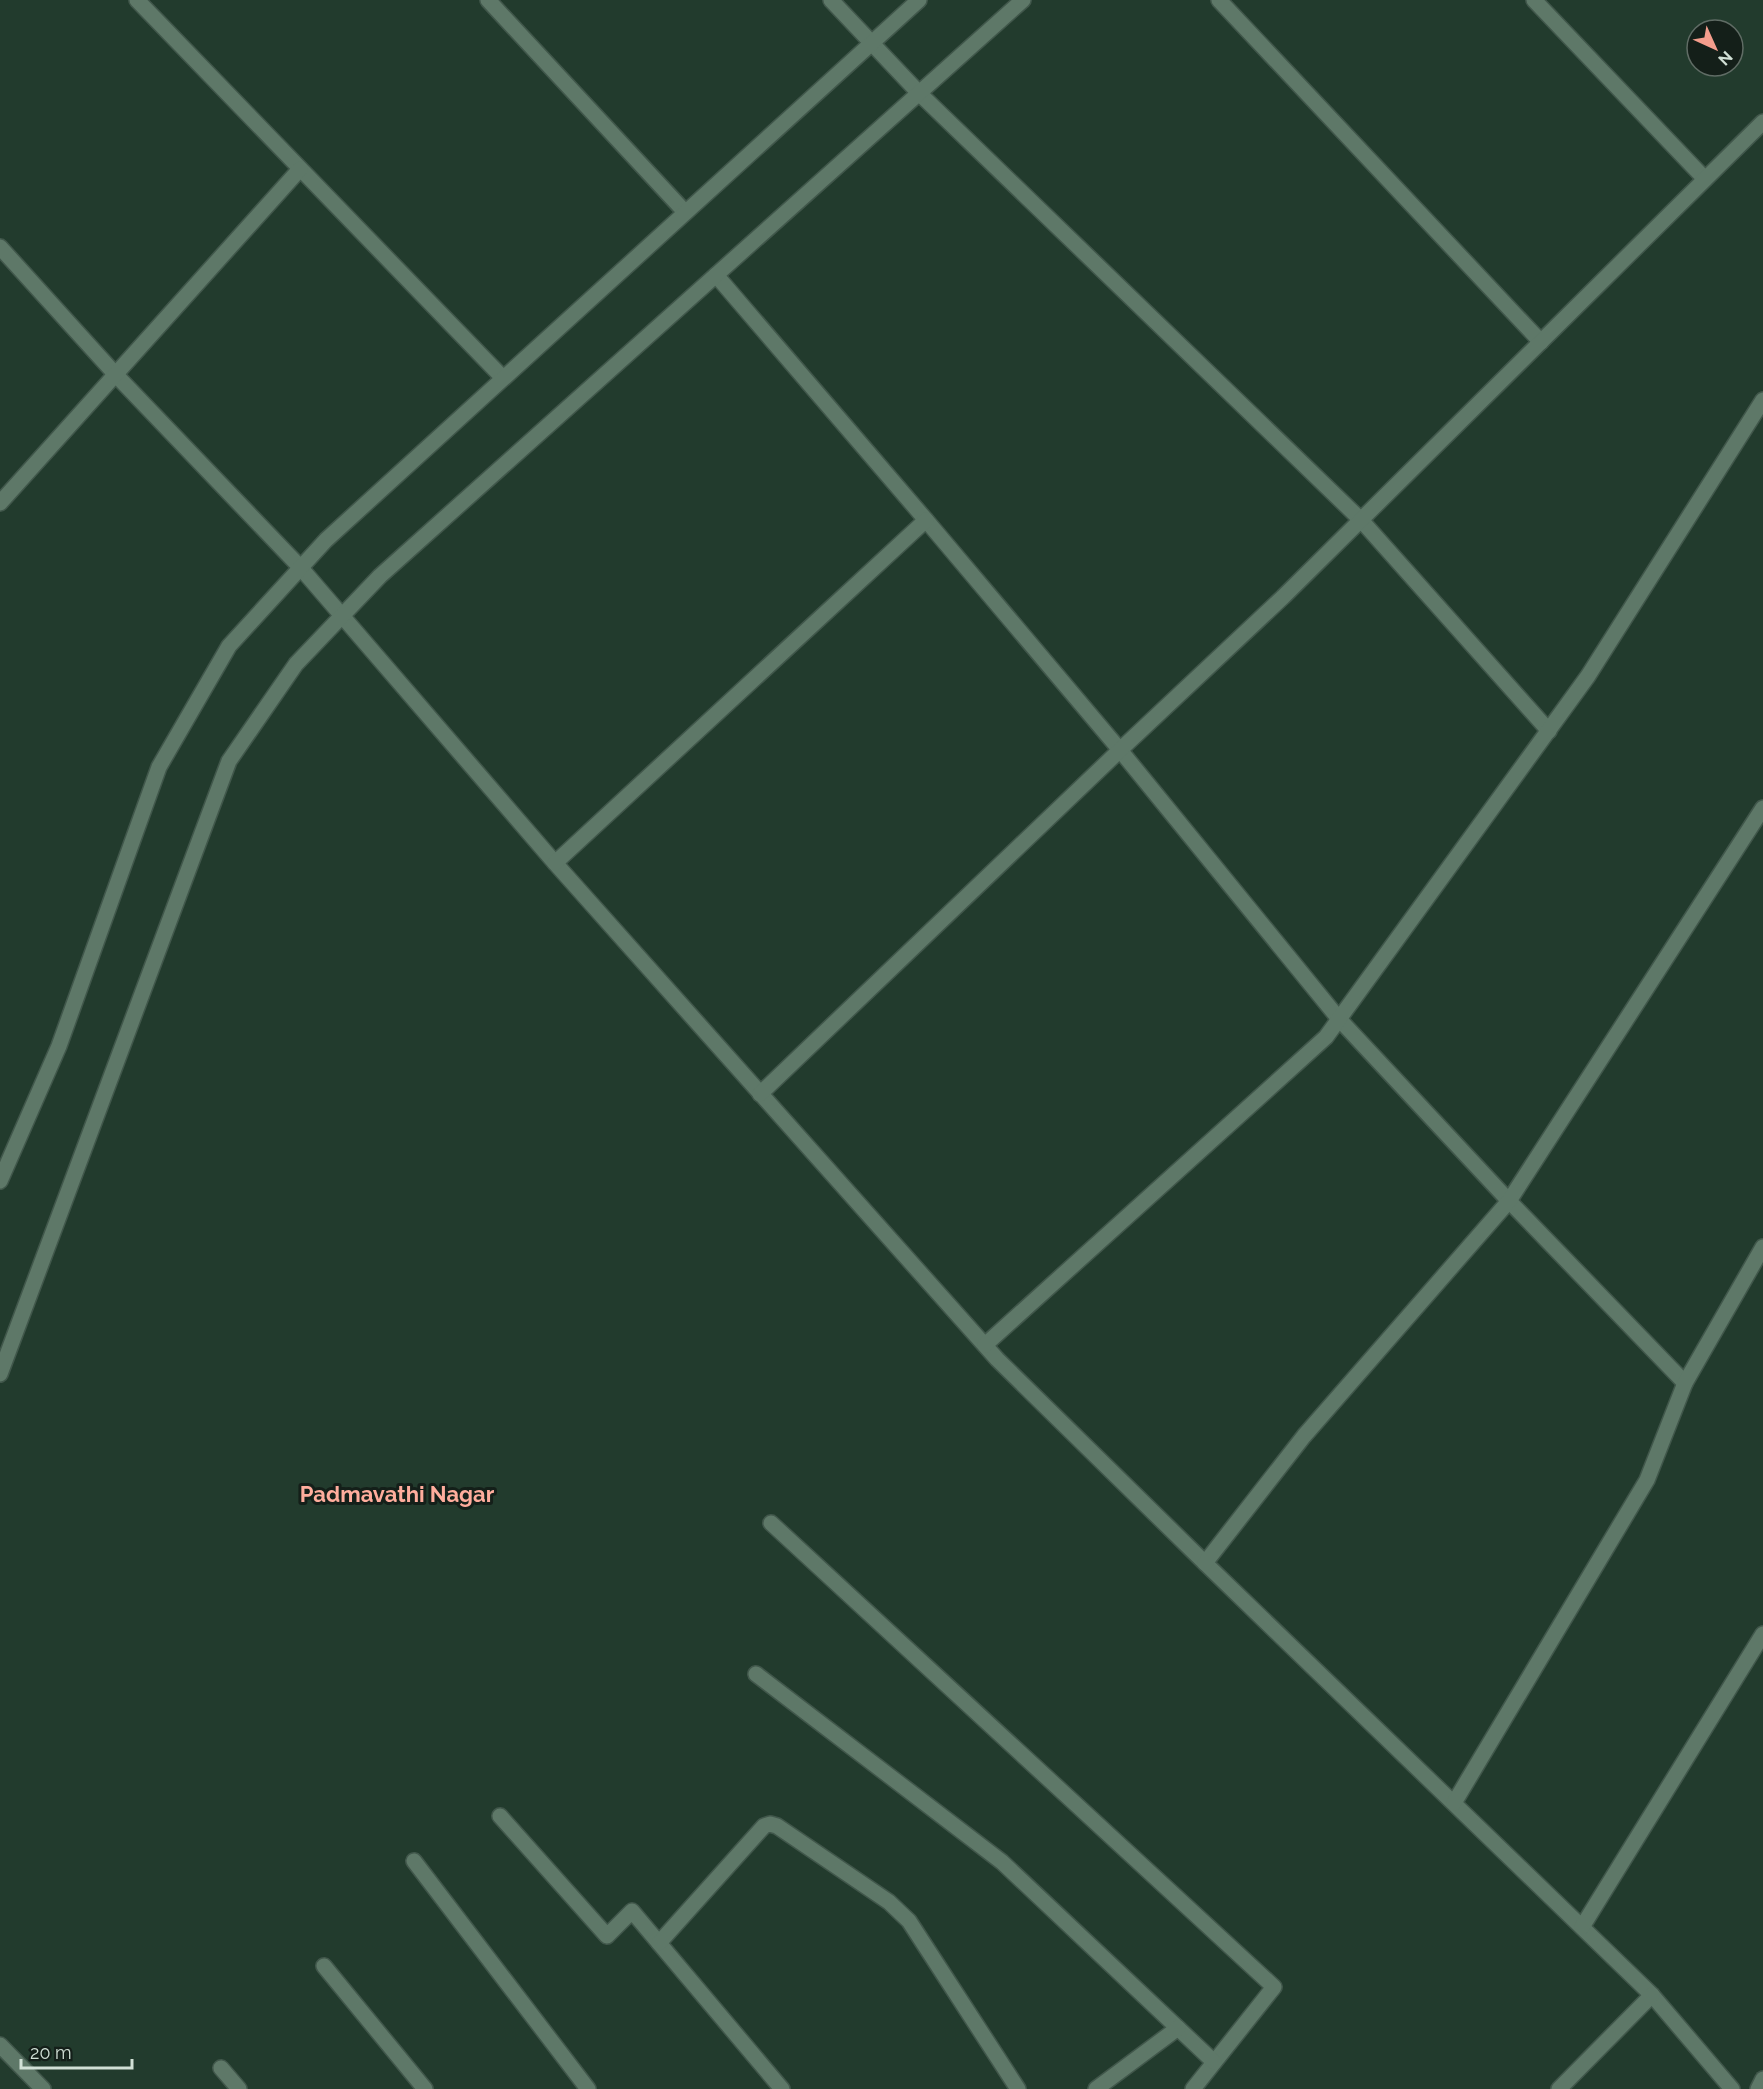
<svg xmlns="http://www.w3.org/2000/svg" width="1763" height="2089" viewBox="0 0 1763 2089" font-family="Raleway,sans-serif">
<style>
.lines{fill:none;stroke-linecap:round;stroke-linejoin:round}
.minor-casing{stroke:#41574b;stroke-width:18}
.tertiary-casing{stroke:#41574b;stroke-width:18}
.minor{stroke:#5e7868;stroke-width:15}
.tertiary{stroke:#5e7868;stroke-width:15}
.labels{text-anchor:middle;stroke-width:6;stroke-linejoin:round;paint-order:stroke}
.quarter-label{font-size:22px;font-weight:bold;fill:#ffad9d;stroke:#141f19}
</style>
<rect width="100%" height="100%" fill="#223b2d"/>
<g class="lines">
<defs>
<g id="minor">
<polyline points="137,0 503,378"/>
<polyline points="488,0 685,212"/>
<polyline points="831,0 919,93 1361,520 1549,731"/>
<polyline points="1219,0 1541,342"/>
<polyline points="1534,0 1705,179"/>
<polyline points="0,247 116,375 300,567 555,863 997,1359 1205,1563 1652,1995 1732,2089"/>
<polyline points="716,275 926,520 1120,750 1339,1019 1509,1201 1685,1383"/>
<polyline points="0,503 300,169"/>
<polyline points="555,863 926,520"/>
<polyline points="760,1094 1120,750 1283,597 1763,122"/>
<polyline points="985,1345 1326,1037 1588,676 1763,400"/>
<polyline points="771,1523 1274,1987 1193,2089"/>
<polyline points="1205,1563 1304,1436 1509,1201 1763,808"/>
<polyline points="756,1674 1002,1862 1214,2062"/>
<polyline points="1454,1803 1647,1480 1685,1383 1763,1247"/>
<polyline points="500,1816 607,1936 632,1911 782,2089"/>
<polyline points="414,1861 588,2089"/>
<polyline points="1582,1927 1763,1634"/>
<polyline points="659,1943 764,1826 770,1824 777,1826 889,1902 909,1921 1018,2089"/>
<polyline points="324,1966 425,2089"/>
<polyline points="0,2045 43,2089"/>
<polyline points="221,2068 239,2089"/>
<polyline points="1096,2089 1178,2028"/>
<polyline points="1559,2089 1652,1995"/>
<polyline points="1758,2089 1763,2079"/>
</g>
<g id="tertiary">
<polyline points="0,1181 59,1046 159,767 229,646 326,540 919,0"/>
<polyline points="0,1374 229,761 296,664 380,576 1023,0"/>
</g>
</defs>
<use href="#minor" class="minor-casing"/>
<use href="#tertiary" class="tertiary-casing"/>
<use href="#minor" class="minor"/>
<use href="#tertiary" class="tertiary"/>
</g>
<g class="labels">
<g class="quarter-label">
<text x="397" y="1502">Padmavathi Nagar</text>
</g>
</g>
<g transform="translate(1715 48) rotate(135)"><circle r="28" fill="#141f19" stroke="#606c65" stroke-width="1.5"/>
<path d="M0-4.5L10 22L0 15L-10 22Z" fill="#f49d8c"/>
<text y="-9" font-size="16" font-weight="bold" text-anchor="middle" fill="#d1e0d6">N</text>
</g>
<path d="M21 2059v9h111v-9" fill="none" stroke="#d1e0d6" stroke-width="3"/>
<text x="30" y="2059" font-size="18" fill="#d1e0d6" stroke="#141f19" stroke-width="4.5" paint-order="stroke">20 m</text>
</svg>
